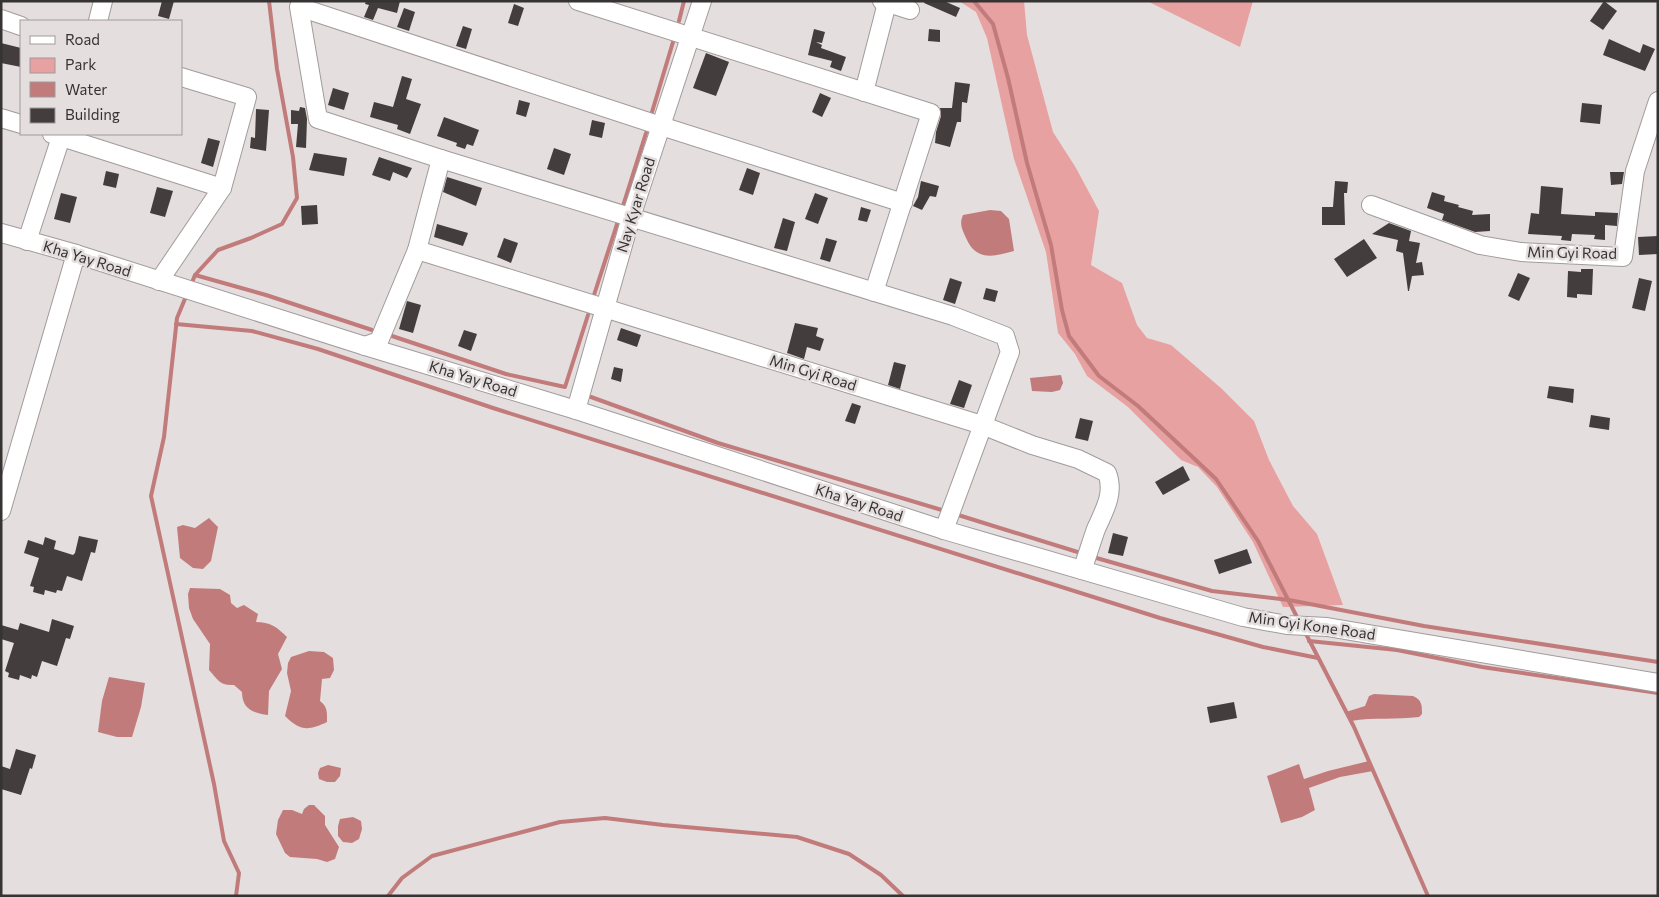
<svg xmlns="http://www.w3.org/2000/svg" width="1659" height="897" viewBox="0 0 1659 897" font-family="Commissioner,sans-serif">
<style>
.green{fill:#e7a1a0}
.water{fill:#c27b7b}
.lines{fill:none;stroke-linecap:round;stroke-linejoin:round}
.stream{stroke:#c27b7b;stroke-width:4}
.building{fill:#433d3d}
.minor-casing{stroke:#a29b9b;stroke-width:20}
.minor{stroke:#fff;stroke-width:18}
.labels{text-anchor:middle;stroke-width:5;stroke-linejoin:round;paint-order:stroke}
.street-label{font-size:15px;fill:#363333;stroke:#e5dede}
</style>
<rect width="100%" height="100%" fill="#e5dede"/>
<g class="green">
<polygon points="959,1 1024,1 1027,35 1053,132 1076,168 1099,211 1091,265 1122,283 1137,325 1147,338 1171,345 1222,389 1254,421 1269,460 1293,506 1317,534 1343,605 1283,607 1253,542 1217,487 1198,467 1181,460 1128,407 1087,376 1075,354 1058,333 1046,252 1014,159 987,38 976,12"/>
<polygon points="1147,1 1253,1 1240,47"/>
</g>
<g class="water">
<path d="M990,210L1001,211L1009,219L1014,251C992,257 976,261 966,238C962,229 959,224 963,215Z"/>
<polygon points="1061,375 1063,383 1060,390 1052,392 1032,391 1030,378"/>
<polygon points="209,518 218,527 211,561 203,569 193,568 180,558 177,527 183,525 195,528"/>
<path d="M190,588L220,589L230,595L231,603L237,608L244,605L258,614L256,622C270,622 277,627 287,637L278,654L282,669L269,691L268,715C253,713 242,709 242,692L234,685C220,686 218,680 209,670L210,644L193,619L189,608L188,594Z"/>
<path d="M309,651L324,652L333,658L334,670L330,678L322,679L320,701C328,707 327,713 327,722C308,731 300,731 285,716L291,691L287,673L288,663L291,657Z"/>
<polygon points="109,677 145,683 141,707 132,737 117,737 98,732 102,701"/>
<path d="M1374,694L1413,696C1422,700 1422,705 1422,714L1419,717C1396,720 1374,717 1351,721L1346,712L1365,706L1369,696Z"/>
<polygon points="1369,761 1373,771 1340,777 1309,788 1315,810 1302,817 1281,823 1267,776 1299,764 1304,779 1328,771"/>
<polygon points="328,765 341,768 340,776 335,782 327,782 319,779 318,773 320,768"/>
<polygon points="309,805 314,805 325,816 325,825 339,847 335,859 327,862 317,859 290,857 285,853 276,834 278,820 283,810 292,810 302,814 304,809"/>
<polygon points="353,817 361,821 362,829 359,839 352,843 343,842 338,836 338,826 340,819"/>
</g>
<g class="lines">
<g class="stream">
<polyline points="974,1 993,24 1008,78 1027,163 1051,245 1062,310 1069,336 1099,376 1138,406 1216,479 1258,541 1298,619"/>
<polyline points="679,21 684,1"/>
<polyline points="652,112 673,42"/>
<polyline points="622,209 646,133"/>
<polyline points="195,275 266,295 372,330"/>
<polyline points="191,285 195,275 218,250 251,238 282,224 297,198 293,157 277,69 269,1"/>
<polyline points="187,294 177,318 164,437 151,496 214,784 224,841 239,873 236,896"/>
<polyline points="594,295 619,218"/>
<polyline points="176,324 252,331 318,349 493,408 1160,618 1263,647 1318,658"/>
<polyline points="392,336 506,374 565,387 588,315"/>
<polyline points="591,397 718,443 945,511"/>
<polyline points="955,514 1084,554"/>
<polyline points="1093,557 1212,591 1289,600 1424,626 1658,662"/>
<polyline points="1304,630 1354,727 1428,896"/>
<polyline points="1309,641 1397,650 1482,667 1658,693"/>
<polyline points="388,896 402,878 432,856 560,822 605,818 663,825 797,837 849,854 881,875 903,896"/>
</g>
</g>
<g class="building">
<polygon points="162,1 174,1 169,19 158,16"/>
<polygon points="366,1 400,1 397,13 378,8 373,20 364,17 369,5 365,4"/>
<polygon points="925,1 944,1 960,8 956,17 924,3"/>
<polygon points="1604,1 1617,11 1603,30 1590,21"/>
<polygon points="514,4 524,8 518,26 508,23"/>
<polygon points="404,8 415,12 409,31 397,27"/>
<polygon points="463,26 472,29 466,49 456,46"/>
<polygon points="814,29 825,32 822,43 816,42 822,45 821,48 846,57 841,71 830,67 832,61 808,55"/>
<polygon points="929,29 940,30 940,42 928,41"/>
<polygon points="1609,39 1640,53 1643,44 1655,49 1645,71 1603,55"/>
<polygon points="1,43 21,48 21,67 1,63"/>
<polygon points="706,53 729,62 716,96 693,88"/>
<polygon points="402,76 412,79 406,99 421,104 410,134 397,129 398,125 370,117 374,102 393,107"/>
<polygon points="955,82 970,84 967,103 962,102 961,122 957,122 950,147 935,143 936,132 941,116 940,108 952,108"/>
<polygon points="333,88 349,93 344,110 328,105"/>
<polygon points="820,93 831,98 822,117 812,112"/>
<polygon points="519,100 530,103 526,117 516,114"/>
<polygon points="1582,103 1602,105 1600,124 1580,122"/>
<polygon points="300,107 305,108 307,119 306,148 296,147 298,124 291,124 291,110 299,111"/>
<polygon points="256,109 269,110 266,151 250,148 251,137 255,138"/>
<polygon points="444,117 479,130 473,146 467,144 465,149 456,146 457,143 437,136"/>
<polygon points="592,120 605,123 602,138 589,135"/>
<polygon points="208,138 220,141 213,167 201,163"/>
<polygon points="554,148 571,154 564,175 547,169"/>
<polygon points="314,153 347,158 344,176 309,170"/>
<polygon points="379,157 412,168 407,178 393,172 390,181 372,175"/>
<polygon points="747,168 760,173 753,195 739,190"/>
<polygon points="106,171 119,174 116,188 103,185"/>
<polygon points="1610,172 1624,172 1622,184 1611,185"/>
<polygon points="447,177 482,188 476,206 443,192"/>
<polygon points="921,181 939,186 936,197 930,196 922,210 913,206 918,197"/>
<polygon points="1335,181 1348,182 1347,193 1344,193 1345,225 1322,225 1322,207 1333,207"/>
<polygon points="1541,186 1563,188 1561,214 1595,216 1595,212 1618,213 1617,226 1605,225 1605,240 1594,239 1595,235 1572,234 1571,241 1561,240 1562,236 1528,234 1531,213 1539,214"/>
<polygon points="157,187 173,191 165,217 150,213"/>
<polygon points="1432,192 1445,196 1444,201 1459,205 1458,207 1473,211 1472,215 1490,214 1490,231 1475,232 1442,220 1444,214 1427,208"/>
<polygon points="61,193 77,197 70,223 54,219"/>
<polygon points="815,193 828,198 818,224 805,219"/>
<polygon points="317,205 318,224 302,225 301,206"/>
<polygon points="861,207 871,210 867,222 858,220"/>
<polygon points="783,218 795,222 787,251 774,248"/>
<polygon points="1389,223 1411,231 1409,241 1420,243 1416,263 1422,262 1424,275 1412,276 1409,291 1408,291 1403,253 1396,251 1398,240 1372,234"/>
<polygon points="437,224 468,233 463,246 434,237"/>
<polygon points="1658,236 1658,254 1639,255 1638,237"/>
<polygon points="504,238 518,243 511,263 497,257"/>
<polygon points="826,238 837,241 830,262 820,259"/>
<polygon points="1364,239 1377,258 1347,277 1334,259"/>
<polygon points="1581,269 1593,269 1592,295 1577,294 1577,298 1567,297 1568,271 1581,272"/>
<polygon points="1518,273 1530,278 1519,301 1508,296"/>
<polygon points="950,278 962,282 955,304 943,300"/>
<polygon points="1639,278 1652,281 1645,311 1632,308"/>
<polygon points="986,288 998,291 995,302 983,299"/>
<polygon points="407,301 421,305 413,333 399,329"/>
<polygon points="795,323 818,328 816,336 824,339 820,351 807,347 804,359 787,353"/>
<polygon points="621,328 641,335 637,347 617,340"/>
<polygon points="464,330 477,334 471,351 458,346"/>
<polygon points="894,362 906,365 900,389 888,385"/>
<polygon points="614,367 623,369 621,382 611,379"/>
<polygon points="959,380 972,385 964,408 950,404"/>
<polygon points="1549,386 1574,389 1573,403 1547,398"/>
<polygon points="852,403 861,406 855,424 845,421"/>
<polygon points="1591,415 1610,418 1609,430 1589,427"/>
<polygon points="1080,418 1093,421 1088,441 1075,438"/>
<polygon points="1183,466 1190,480 1163,495 1155,482"/>
<polygon points="1113,533 1128,537 1123,556 1108,553"/>
<polygon points="79,536 98,540 95,553 91,552 82,581 67,576 62,591 57,590 56,593 45,590 44,595 33,592 34,587 30,586 39,558 24,553 28,540 43,545 45,537 56,541 54,549 73,555 75,553"/>
<polygon points="1247,549 1252,563 1219,574 1214,560"/>
<polygon points="52,619 74,626 70,639 66,638 57,666 42,661 37,677 32,675 31,679 20,675 19,680 8,677 9,673 5,671 14,643 1,639 1,625 18,630 20,623 49,632"/>
<polygon points="1234,702 1237,718 1210,723 1207,707"/>
<polygon points="16,749 36,755 32,769 30,768 21,795 1,789 1,766 10,769"/>
</g>
<g class="lines">
<defs>
<g id="minor">
<polyline points="578,1 931,113 874,292"/>
<polyline points="882,1 910,10"/>
<polyline points="1,19 21,26"/>
<polyline points="98,21 103,1"/>
<polyline points="864,92 887,3"/>
<polyline points="1,118 21,124"/>
<polyline points="52,134 222,188"/>
<polyline points="903,203 661,126 299,7 318,119 441,159 953,316 1005,336 1010,352 944,530"/>
<polyline points="1371,205 1480,245 1521,252 1623,257 1635,171 1658,101"/>
<polyline points="1,233 76,254 365,346 576,410 944,530 1243,617 1287,625 1327,627 1658,683"/>
<polyline points="27,241 62,134"/>
<path d="M417,250L982,425L1032,445L1078,459L1107,473C1115,493 1104,511 1096,529C1091,543 1087,557 1082,570"/>
<polyline points="159,281 222,188 247,97 181,77"/>
<polyline points="365,346 379,341 417,250 441,159"/>
<polyline points="576,410 631,217 702,1"/>
<polyline points="1,511 76,254"/>
</g>
</defs>
<use href="#minor" class="minor-casing"/>
<use href="#minor" class="minor"/>
</g>
<g class="labels">
<g class="street-label">
<text transform="translate(636 205) rotate(-73)" y="5">Nay Kyar Road</text>
<text transform="translate(1572 253) rotate(1)" y="5">Min Gyi Road</text>
<text transform="translate(87 259) rotate(17)" y="5">Kha Yay Road</text>
<text transform="translate(813 373) rotate(17)" y="5">Min Gyi Road</text>
<text transform="translate(473 379) rotate(17)" y="5">Kha Yay Road</text>
<text transform="translate(859 503) rotate(18)" y="5">Kha Yay Road</text>
<text transform="translate(1312 626) rotate(8)" y="5">Min Gyi Kone Road</text>
</g>
</g>
<rect width="1659" height="897" fill="none" stroke="#363333" stroke-width="5"/>
<rect x="20" y="20" width="162" height="115" fill="#e5dede" stroke="#9f9a9a"/>
<rect x="30" y="36" width="25" height="8" fill="#ffffff" stroke="#9f9a9a"/>
<text x="65" y="45" font-size="15" fill="#363333">Road</text>
<rect x="30" y="58" width="25" height="15" fill="#e7a1a0" stroke="#9f9a9a"/>
<text x="65" y="70" font-size="15" fill="#363333">Park</text>
<rect x="30" y="82" width="25" height="15" fill="#c27b7b" stroke="#9f9a9a"/>
<text x="65" y="95" font-size="15" fill="#363333">Water</text>
<rect x="30" y="108" width="25" height="15" fill="#433d3d" stroke="#9f9a9a"/>
<text x="65" y="120" font-size="15" fill="#363333">Building</text>
</svg>
